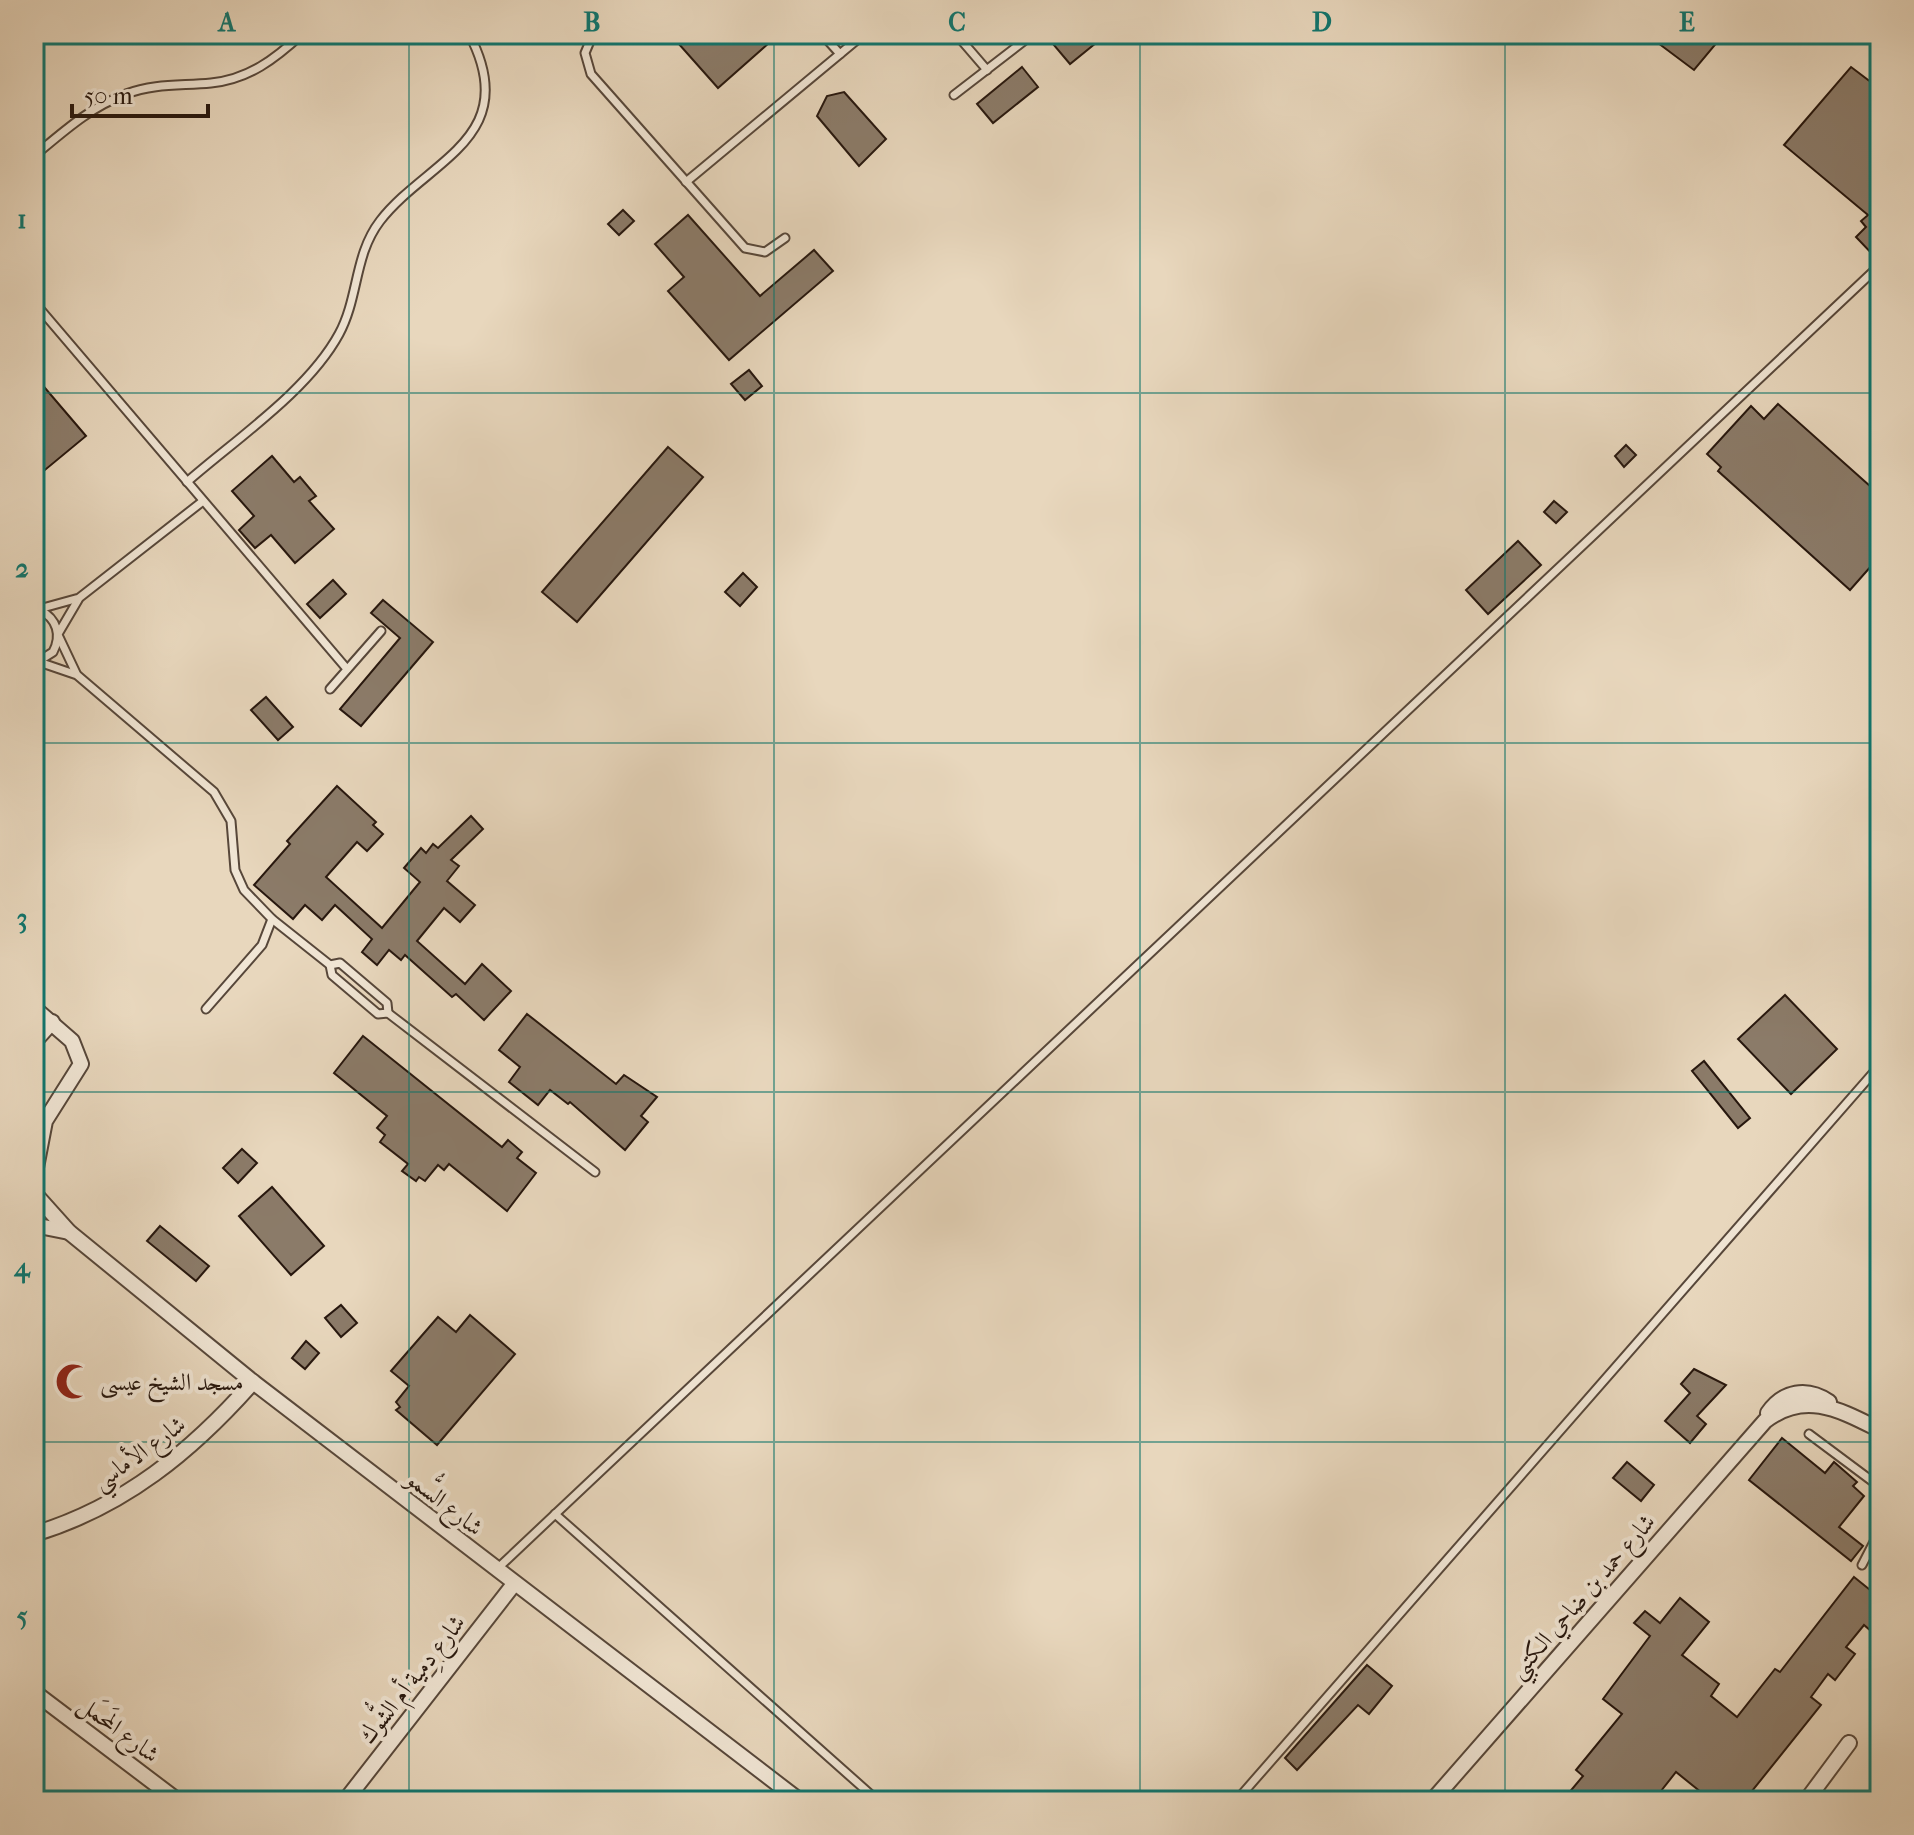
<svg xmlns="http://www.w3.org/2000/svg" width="1914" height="1835" viewBox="0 0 1914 1835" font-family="'IM FELL French Canon',Amiri,serif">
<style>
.building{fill:#8b7b69;stroke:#27170e;stroke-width:2}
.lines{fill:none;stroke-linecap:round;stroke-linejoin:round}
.service-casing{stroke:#57473a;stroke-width:11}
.minor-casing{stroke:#57473a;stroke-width:18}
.service{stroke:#f0e5d4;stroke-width:7}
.minor{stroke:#f0e5d4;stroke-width:14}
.grid{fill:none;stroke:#0f766e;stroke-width:2;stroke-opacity:0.55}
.labels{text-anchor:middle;stroke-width:8;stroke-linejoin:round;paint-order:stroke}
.poi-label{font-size:24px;fill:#27170e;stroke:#f0e5d4;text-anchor:start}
.street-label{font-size:24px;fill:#27170e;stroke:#f0e5d4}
.neatline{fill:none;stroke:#0f766e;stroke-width:3}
.grid-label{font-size:26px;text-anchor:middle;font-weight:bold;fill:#0f766e}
</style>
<rect width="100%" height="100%" fill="#e8d7bd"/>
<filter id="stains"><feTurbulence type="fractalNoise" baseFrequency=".0025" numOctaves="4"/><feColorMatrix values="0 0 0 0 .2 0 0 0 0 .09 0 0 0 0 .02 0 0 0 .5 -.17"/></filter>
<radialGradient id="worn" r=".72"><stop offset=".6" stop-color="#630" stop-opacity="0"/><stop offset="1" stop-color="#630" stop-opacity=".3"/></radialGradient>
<g class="building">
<polygon points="670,34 761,34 769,43 718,88"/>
<polygon points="1066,34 1107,34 1070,64 1053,44"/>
<polygon points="1646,34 1724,34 1694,70"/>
<polygon points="1022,67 1038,87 993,123 977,104"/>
<polygon points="1851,67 1880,89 1880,259 1877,259 1856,237 1866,227 1861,221 1868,215 1784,145"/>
<polygon points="844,92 886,139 859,166 817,116 827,96"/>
<polygon points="623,210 634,221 619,235 608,224"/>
<polygon points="688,215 760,296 814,250 833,271 729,360 668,291 684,277 655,244"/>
<polygon points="749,370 762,386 745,400 731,384"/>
<polygon points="45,388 86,436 34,479 34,397"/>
<polygon points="1778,404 1880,495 1880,556 1850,590 1718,471 1721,467 1707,454 1751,406 1764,419"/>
<polygon points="1626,445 1636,455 1624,467 1615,456"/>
<polygon points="668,447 703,477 577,622 542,592"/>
<polygon points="272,456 294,482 300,477 316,496 309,501 334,529 295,563 271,535 255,548 239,530 254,516 232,491"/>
<polygon points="1554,501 1567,512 1556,523 1544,512"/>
<polygon points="1518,541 1541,565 1488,614 1466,590"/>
<polygon points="743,573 757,587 740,606 725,592"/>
<polygon points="333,580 346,594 320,618 307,604"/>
<polygon points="383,600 433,642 361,726 340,709 400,638 371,613"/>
<polygon points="266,697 293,727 278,740 251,710"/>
<polygon points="337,786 376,822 373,825 383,834 367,851 357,842 326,877 382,928 420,882 404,868 421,848 426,853 433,844 438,848 471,816 483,829 451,860 459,866 447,881 475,905 460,922 444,908 417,941 465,984 482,964 511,991 484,1020 456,994 452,997 405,955 401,960 389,950 377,965 362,952 372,939 335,905 322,920 305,905 293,919 254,885 290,844 287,841"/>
<polygon points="1785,995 1837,1049 1791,1094 1738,1039"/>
<polygon points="527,1014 616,1084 624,1075 657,1097 641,1116 648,1122 625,1150 570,1102 568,1104 550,1090 538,1105 509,1082 520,1067 499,1050"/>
<polygon points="363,1036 502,1147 508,1140 522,1152 517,1158 536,1173 507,1211 449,1164 444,1170 438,1165 425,1181 419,1177 416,1181 402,1171 408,1164 380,1142 385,1135 377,1128 387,1116 334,1073"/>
<polygon points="1704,1061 1750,1118 1738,1128 1692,1071"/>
<polygon points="242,1149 257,1163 238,1183 223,1168"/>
<polygon points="272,1187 324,1246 291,1275 239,1216"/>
<polygon points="160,1226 209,1266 196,1281 147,1241"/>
<polygon points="341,1305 357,1323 341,1337 325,1318"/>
<polygon points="470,1315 515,1354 437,1445 396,1410 400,1407 396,1402 409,1386 391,1371 438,1317 456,1332"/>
<polygon points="306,1341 319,1353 305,1369 292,1358"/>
<polygon points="1694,1369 1726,1385 1697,1416 1706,1424 1690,1443 1665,1421 1690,1393 1681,1384"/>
<polygon points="1782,1438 1825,1473 1834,1462 1857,1482 1853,1486 1864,1496 1839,1527 1863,1546 1851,1561 1749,1480"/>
<polygon points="1627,1462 1654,1485 1641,1501 1613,1478"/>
<polygon points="1854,1577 1880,1598 1880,1620 1871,1631 1864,1625 1846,1647 1855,1654 1835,1680 1828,1674 1811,1697 1821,1705 1744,1801 1712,1801 1676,1772 1653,1801 1562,1801 1583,1776 1576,1770 1622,1714 1603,1699 1650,1636 1634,1623 1645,1611 1660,1623 1680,1598 1709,1622 1682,1655 1719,1684 1711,1696 1737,1717 1775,1669 1780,1672"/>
<polygon points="1367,1665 1392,1686 1369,1714 1358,1705 1297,1770 1285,1758"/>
</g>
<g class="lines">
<defs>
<g id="service">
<polyline points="593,34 585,53 591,74 745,248 765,252 785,238"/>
<polyline points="822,34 840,54"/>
<polyline points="956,34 987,70"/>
<polyline points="954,95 1033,34"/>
<path d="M34,156C63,132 90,107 126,94C155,83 182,86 211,83C249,79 275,59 302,34"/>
<polyline points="686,182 864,34"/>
<polyline points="34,302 347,669"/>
<path d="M187,482C236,439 308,391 339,334C359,297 354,255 380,221C427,160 524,138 469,34"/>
<polyline points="39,609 79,598 203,501"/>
<polyline points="58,634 78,600"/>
<polyline points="59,637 76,673"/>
<polyline points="39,662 77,675 214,792 231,821 235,870 244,890 272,919 330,965 332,975 378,1014 388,1013 595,1172"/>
<path d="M34,664L53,652C62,635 57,619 40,610"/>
<polyline points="330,689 381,631"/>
<polyline points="330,965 340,963 387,1003 388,1013"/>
<polyline points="206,1009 262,945 272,919"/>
<polyline points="1809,1434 1880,1487"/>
<polyline points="555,1514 878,1801"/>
<polyline points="1862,1565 1880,1530"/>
<polyline points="498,1568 1880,265"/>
<polyline points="1236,1801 1880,1065"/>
</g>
<g id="minor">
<polyline points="34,1008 72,1041 81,1064 45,1121 34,1178"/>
<polyline points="34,1042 52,1022"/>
<polyline points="34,1193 69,1232 253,1382 800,1801"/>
<polyline points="34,1225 69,1232"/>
<path d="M1768,1413C1783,1391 1807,1387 1829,1402"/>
<path d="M34,1534C124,1507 192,1451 253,1382"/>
<polyline points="34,1692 178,1801"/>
<polyline points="345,1801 514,1584"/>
<path d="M1432,1801L1765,1421C1805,1390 1840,1410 1880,1430"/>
<polyline points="1806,1801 1849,1743"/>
</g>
</defs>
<use href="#service" class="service-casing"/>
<use href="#minor" class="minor-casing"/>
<use href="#service" class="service"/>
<use href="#minor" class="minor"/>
</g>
<path class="grid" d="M409,34V1801M774,34V1801M1140,34V1801M1505,34V1801M34,393H1880M34,743H1880M34,1092H1880M34,1442H1880"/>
<defs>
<symbol id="mosque-bare" viewBox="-9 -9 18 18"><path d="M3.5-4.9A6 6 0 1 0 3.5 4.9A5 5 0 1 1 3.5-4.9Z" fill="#8f2418" stroke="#f0e5d4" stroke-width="2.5" paint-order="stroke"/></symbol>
</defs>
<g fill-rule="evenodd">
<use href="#mosque-bare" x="48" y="1356" width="51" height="51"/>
</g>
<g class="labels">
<g class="poi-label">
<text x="100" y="1390">مسجد الشيخ عيسى</text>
</g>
<g class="street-label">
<text transform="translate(139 1453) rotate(-36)" y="8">شارع الأماسي</text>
<text transform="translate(445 1503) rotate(38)" y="8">شارع السُّمو</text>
<text transform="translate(1582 1596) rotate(-49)" y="8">شارع حمد بن ضاحي الكتبي</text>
<text transform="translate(412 1679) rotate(-52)" y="8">شارع دِمية أم الشُّوك</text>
<text transform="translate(119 1729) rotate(37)" y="8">شارع المَحمَل</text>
</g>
</g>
<rect width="1914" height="1835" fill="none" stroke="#e8d7bd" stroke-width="88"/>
<path d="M72 104v12h136v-12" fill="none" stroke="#27170e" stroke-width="4"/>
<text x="84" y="104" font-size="24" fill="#27170e" stroke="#f0e5d4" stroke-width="6" paint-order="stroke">50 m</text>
<rect x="44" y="44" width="1826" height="1747" class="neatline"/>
<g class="grid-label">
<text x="227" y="31">A</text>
<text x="592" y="31">B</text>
<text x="957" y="31">C</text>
<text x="1322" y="31">D</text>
<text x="1687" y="31">E</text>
<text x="22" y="228">1</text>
<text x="22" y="577">2</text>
<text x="22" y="927">3</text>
<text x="22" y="1276">4</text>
<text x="22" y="1625">5</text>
</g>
<rect width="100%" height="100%" filter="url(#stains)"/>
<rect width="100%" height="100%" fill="url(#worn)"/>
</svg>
